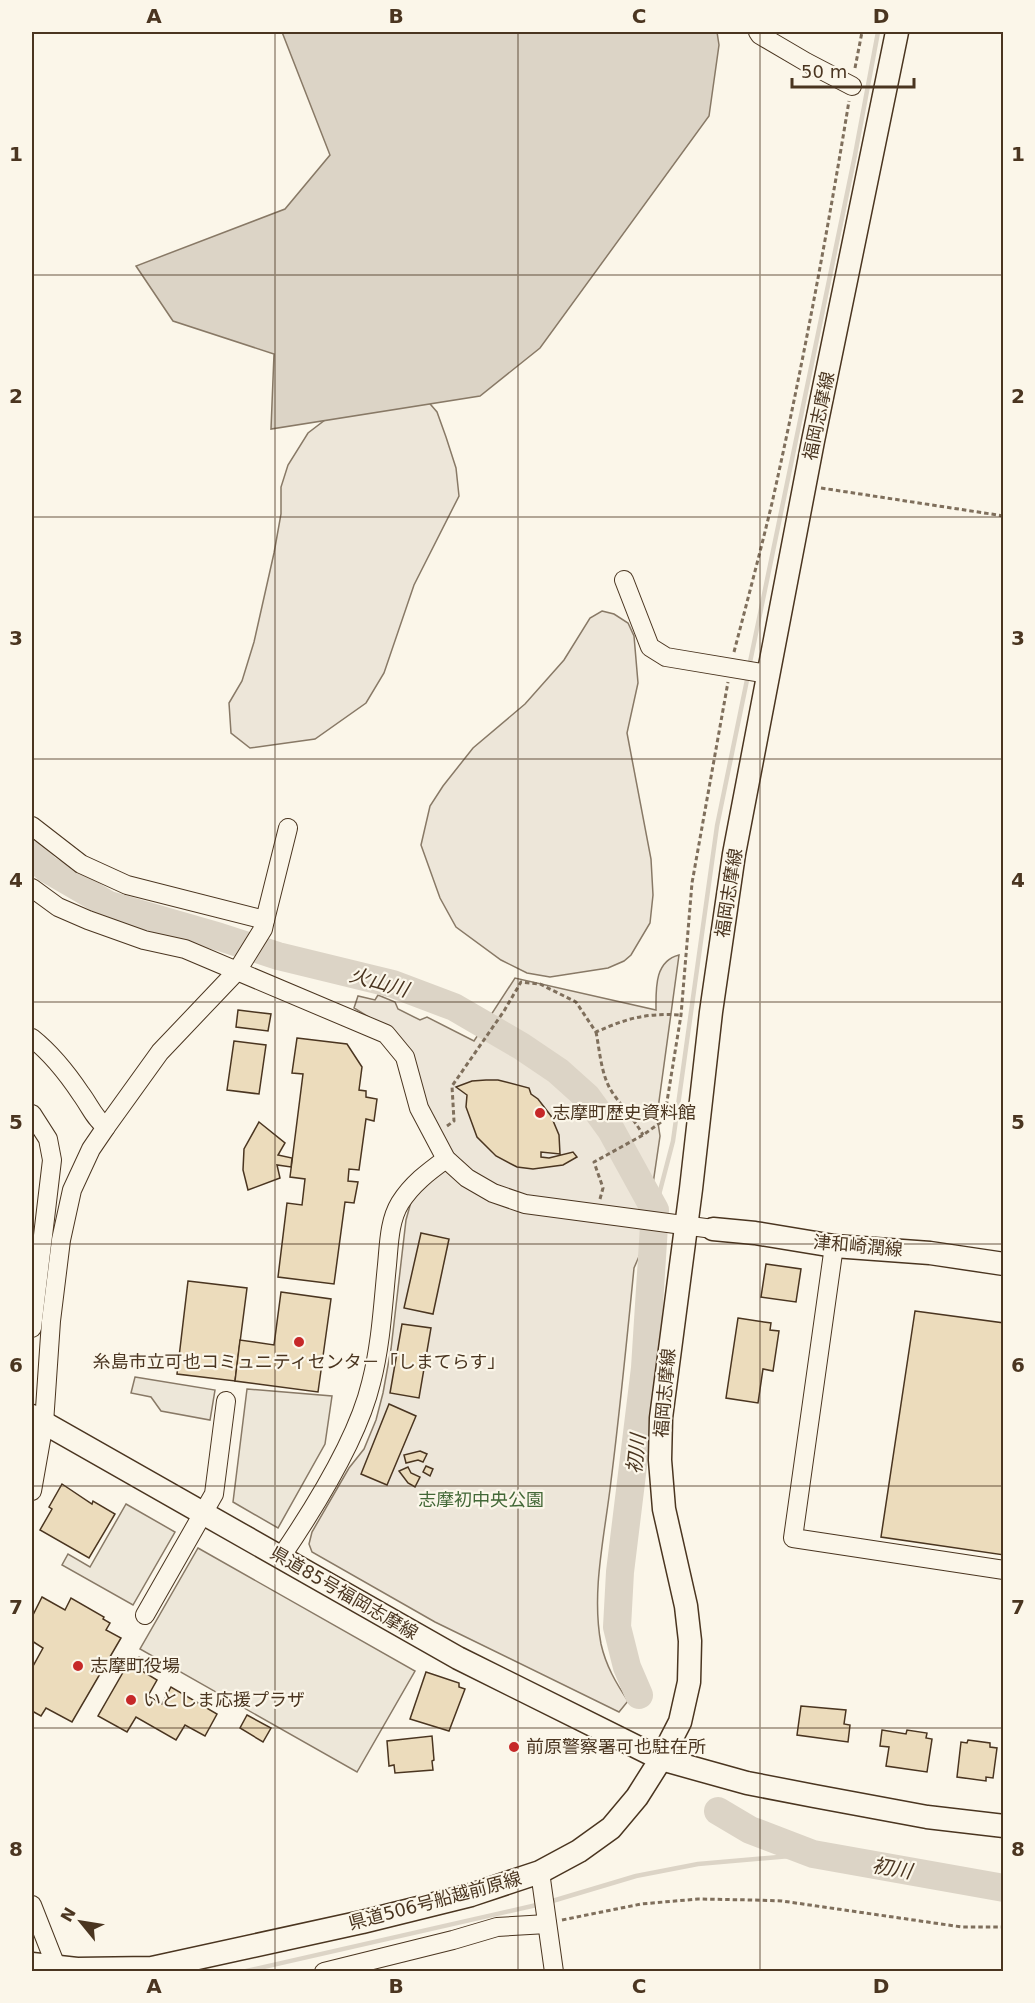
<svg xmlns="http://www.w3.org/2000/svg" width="1035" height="2003" viewBox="0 0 1035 2003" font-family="'DejaVu Sans','Noto Sans JP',sans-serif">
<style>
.green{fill:#ede6d9;stroke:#887966;stroke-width:1.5}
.parking{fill:#ede7d9;stroke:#887966;stroke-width:1.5}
.water{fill:#dcd4c6;stroke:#887966;stroke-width:1.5}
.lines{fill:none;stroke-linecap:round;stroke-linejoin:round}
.stream{stroke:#dcd4c6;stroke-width:4.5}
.river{stroke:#dcd4c6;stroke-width:28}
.building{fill:#ecdcbc;stroke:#4a3520;stroke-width:1.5}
.minor-casing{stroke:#4a3520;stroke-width:20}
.major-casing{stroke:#4a3520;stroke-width:25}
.path{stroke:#7f6f5c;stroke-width:3;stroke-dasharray:4.5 3;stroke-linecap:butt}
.minor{stroke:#fbf6e9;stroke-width:18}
.major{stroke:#fbf6e9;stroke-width:22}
.grid{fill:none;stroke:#4a3520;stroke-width:1.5;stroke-opacity:0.55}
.poi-dot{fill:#c62828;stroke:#fbf6e9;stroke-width:2}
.labels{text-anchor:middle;stroke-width:4.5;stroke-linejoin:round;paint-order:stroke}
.street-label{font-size:18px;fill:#4a3520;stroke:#fbf6e9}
.poi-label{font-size:18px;fill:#4a3520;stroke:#fbf6e9;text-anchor:start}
.park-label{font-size:18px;fill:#436837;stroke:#fbf6e9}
.water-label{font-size:20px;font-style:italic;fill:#4a3520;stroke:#fbf6e9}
.neatline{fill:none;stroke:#4a3520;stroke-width:2}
.grid-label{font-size:20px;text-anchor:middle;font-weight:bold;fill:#4a3520}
</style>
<rect width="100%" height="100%" fill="#fbf6e9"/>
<g class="green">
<polygon points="425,398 437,412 446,437 456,468 459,496 414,585 384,673 366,703 315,739 250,748 231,733 229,703 242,681 254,642 274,553 281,514 281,487 288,465 308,433 329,417"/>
<polygon points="602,611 614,614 628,623 634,636 638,683 627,733 651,859 653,895 650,923 631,955 624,961 608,968 550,977 527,973 501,960 456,927 440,898 421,845 430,806 443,786 473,748 525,704 564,660 590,618"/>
<path d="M679,955L657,1116L660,1136L644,1245L634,1268C627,1339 620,1410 611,1481C605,1534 591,1591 601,1644C606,1666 616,1683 628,1701L619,1712L435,1622L312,1552L309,1544L312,1532L349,1468L364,1449L376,1420L383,1393L391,1349L406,1220L411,1202L442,1142L395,1033L354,1008L358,996L375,1000L378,995L395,1002L398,1009L420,1020L427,1017L474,1041L515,978L656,1010C656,990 654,961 679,955Z"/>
</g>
<g class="parking">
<polygon points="135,1377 215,1390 210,1420 161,1411 151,1397 131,1393"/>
<polygon points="247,1389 332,1396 325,1444 278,1528 233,1502"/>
<polygon points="126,1504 175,1532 133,1605 62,1565 68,1554 90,1567"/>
<polygon points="198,1548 415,1671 357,1772 140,1649"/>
</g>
<polygon class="water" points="282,32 717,32 719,45 709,116 540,348 480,396 271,429 274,354 173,321 136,266 285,209 330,155"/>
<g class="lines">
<g class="stream">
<polyline points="749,667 855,155 878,32"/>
<polyline points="655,1210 673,1141 717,826 748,675"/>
<polyline points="549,1902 636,1876 698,1864 813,1854"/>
<polyline points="242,1972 541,1904"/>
</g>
<g class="river">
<polyline points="32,855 47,869 109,905 220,937 278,956 393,984 454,1007 521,1046 558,1071 587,1097 611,1130 655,1210 645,1368 620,1572 617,1627 627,1667 639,1695"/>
<polyline points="718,1811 750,1830 813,1854 1004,1888"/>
</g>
</g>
<g class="building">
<polygon points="238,1010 271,1014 268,1031 236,1027"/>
<polygon points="297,1038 347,1044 362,1067 359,1090 366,1091 366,1097 377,1099 374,1121 366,1119 359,1170 349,1169 348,1181 358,1182 354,1203 345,1202 334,1284 278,1277 287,1203 302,1205 305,1179 290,1177 303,1074 292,1073"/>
<polygon points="234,1041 266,1045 259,1094 227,1090"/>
<polygon points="486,1080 498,1080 529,1088 531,1094 538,1099 551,1116 559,1135 560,1154 541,1152 541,1157 549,1158 573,1152 577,1157 563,1165 533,1169 517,1167 496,1156 477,1137 466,1107 467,1095 456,1087 472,1081"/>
<polygon points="259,1122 285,1143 278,1155 292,1158 291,1167 277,1165 280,1178 248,1190 243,1170 244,1149"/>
<polygon points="421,1233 449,1239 433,1314 404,1308"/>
<polygon points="766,1264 801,1269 796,1302 761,1297"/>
<polygon points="188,1281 247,1288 235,1381 177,1374"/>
<polygon points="281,1292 331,1299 318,1392 235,1381 240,1340 274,1345"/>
<polygon points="915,1311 1004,1323 1004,1555 881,1537"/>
<polygon points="738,1318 771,1323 770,1330 779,1331 773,1371 763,1369 758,1403 726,1398"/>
<polygon points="402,1324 431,1328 419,1398 390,1393"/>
<polygon points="389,1404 416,1416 387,1485 361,1474"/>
<polygon points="420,1451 427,1454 423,1462 418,1460 406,1463 404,1455"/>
<polygon points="426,1466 433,1469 430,1476 423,1472"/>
<polygon points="408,1467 411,1473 420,1477 415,1487 408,1483 399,1471"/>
<polygon points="62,1484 92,1504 93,1501 115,1514 89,1558 40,1530 52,1509 49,1507"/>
<polygon points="42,1597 65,1610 71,1598 104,1617 103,1619 110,1623 106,1630 121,1638 72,1722 46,1708 41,1716 32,1711 32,1668 43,1648 32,1641 32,1617"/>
<polygon points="139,1657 147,1662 142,1671 157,1680 148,1696 162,1704 171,1687 217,1714 205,1736 185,1725 176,1740 136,1717 127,1732 98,1716 129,1662 134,1665"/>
<polygon points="426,1672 459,1683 459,1687 465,1689 449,1731 410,1719"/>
<polygon points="801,1706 846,1710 844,1724 850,1725 848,1742 797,1735"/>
<polygon points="247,1715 271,1728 263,1742 240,1728"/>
<polygon points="882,1730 906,1734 907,1730 927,1733 926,1738 932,1739 927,1772 886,1766 889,1747 880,1746"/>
<polygon points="432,1736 434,1760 432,1761 433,1770 395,1773 394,1765 389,1766 387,1741"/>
<polygon points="968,1740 990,1743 990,1747 997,1748 993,1778 986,1777 986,1781 957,1777 961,1742 967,1743"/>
</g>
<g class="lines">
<defs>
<g id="minor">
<polyline points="758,32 760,35 806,62 852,86"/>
<polyline points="624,580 650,647 666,657 768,674"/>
<polyline points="32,826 81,864 127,885 265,920 263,929 237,971 160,1052 106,1127 91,1149 72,1190 61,1240 51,1321 44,1423 32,1491"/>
<polyline points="32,888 58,907 88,920 144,940 185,949 386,1034 405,1057 419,1108 446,1159 467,1178 493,1193 525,1204 713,1229"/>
<polyline points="265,920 288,828"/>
<path d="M32,1038C52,1054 67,1073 81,1094C90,1106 94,1118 106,1127"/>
<polyline points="32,1114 48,1139 52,1160 32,1328"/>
<polyline points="834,1246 793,1538 1004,1570"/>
<path d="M281,1557C313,1510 358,1438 371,1383C381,1345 383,1304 387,1265C389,1245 389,1221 400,1203C412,1184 428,1172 446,1159"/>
<polyline points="145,1615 214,1494 226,1401"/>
<polyline points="540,1872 554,1972"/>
<polyline points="32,1905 56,1966"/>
<polyline points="324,1972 453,1940 497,1927 547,1924"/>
</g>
<g id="major">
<polyline points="713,1229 755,1233 834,1246 930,1253 1004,1264"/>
<polyline points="32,1416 458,1658 661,1759 747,1783 814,1796 927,1817 1004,1826"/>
<polyline points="32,1964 77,1969 152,1968 362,1922 471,1895 540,1872 579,1851 611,1828 637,1797 661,1759 680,1722 689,1682 690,1641 686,1606 664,1509 660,1460 661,1418 691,1189 711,1012 734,854 813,441 897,32"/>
</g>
</defs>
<use href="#minor" class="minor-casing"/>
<use href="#major" class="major-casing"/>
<g class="path">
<polyline points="855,68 862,32"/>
<polyline points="821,488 1004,516"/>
<path d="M734,652C747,602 760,553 772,503C802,369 827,235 849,101"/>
<path d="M596,1032C600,1052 601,1075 612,1092C622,1107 634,1119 643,1135"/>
<path d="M447,1126L454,1121L452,1086L504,1011L521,982L540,984L576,1002L596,1032C628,1018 645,1013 681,1015"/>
<polyline points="600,1199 603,1188 594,1162 643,1135 664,1120 681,1015 692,883 728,682"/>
<polyline points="562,1920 641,1904 698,1899 752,1900 782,1901 962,1927 1004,1927"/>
</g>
<use href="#minor" class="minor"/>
<use href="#major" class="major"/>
</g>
<path class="grid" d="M275,32V1972M518,32V1972M760,32V1972M32,275H1004M32,517H1004M32,759H1004M32,1002H1004M32,1244H1004M32,1486H1004M32,1728H1004"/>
<g class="poi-dot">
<circle cx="540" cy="1113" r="6"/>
<circle cx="299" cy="1342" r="6"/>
<circle cx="78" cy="1666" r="6"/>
<circle cx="131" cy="1700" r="6"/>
<circle cx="514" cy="1747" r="6"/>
</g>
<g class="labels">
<g class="street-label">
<text transform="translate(819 416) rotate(-78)" y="6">福岡志摩線</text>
<text transform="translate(729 893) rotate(-81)" y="6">福岡志摩線</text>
<text transform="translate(858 1246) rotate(5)" y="6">津和崎潤線</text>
<text transform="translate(665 1393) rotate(-85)" y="6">福岡志摩線</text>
<text transform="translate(344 1593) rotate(30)" y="6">県道85号福岡志摩線</text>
<text transform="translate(435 1901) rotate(-15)" y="6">県道506号船越前原線</text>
</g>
<g class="poi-label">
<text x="552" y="1119">志摩町歴史資料館</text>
<text x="299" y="1368" text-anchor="middle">糸島市立可也コミュニティセンタ－「しまてらす」</text>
<text x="90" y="1672">志摩町役場</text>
<text x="143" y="1706">いとしま応援プラザ</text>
<text x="526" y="1753">前原警察署可也駐在所</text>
</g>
<g class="park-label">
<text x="481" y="1506">志摩初中央公園</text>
</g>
<g class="water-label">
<text transform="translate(379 982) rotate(16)" y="7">火山川</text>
<text transform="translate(636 1454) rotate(-84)" y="7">初川</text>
<text transform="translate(892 1868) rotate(10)" y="7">初川</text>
</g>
</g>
<rect width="1035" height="2003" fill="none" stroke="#fbf6e9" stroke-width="66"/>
<g transform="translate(81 1922) rotate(300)" stroke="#fbf6e9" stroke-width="4.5" paint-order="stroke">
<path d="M0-4.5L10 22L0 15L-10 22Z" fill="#4a3520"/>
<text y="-9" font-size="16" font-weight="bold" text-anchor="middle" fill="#4a3520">N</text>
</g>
<path d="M792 78v9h122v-9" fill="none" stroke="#4a3520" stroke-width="3"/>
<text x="801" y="78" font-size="18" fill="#4a3520" stroke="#fbf6e9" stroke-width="4.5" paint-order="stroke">50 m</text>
<rect x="33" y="33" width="969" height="1937" class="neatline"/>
<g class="grid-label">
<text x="154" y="23">A</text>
<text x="396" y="23">B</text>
<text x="639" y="23">C</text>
<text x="881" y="23">D</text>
<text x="16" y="161">1</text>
<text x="1018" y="161">1</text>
<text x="16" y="403">2</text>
<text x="1018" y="403">2</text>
<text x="16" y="645">3</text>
<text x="1018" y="645">3</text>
<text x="16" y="887">4</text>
<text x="1018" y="887">4</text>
<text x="16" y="1129">5</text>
<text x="1018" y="1129">5</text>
<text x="16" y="1372">6</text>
<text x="1018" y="1372">6</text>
<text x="16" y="1614">7</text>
<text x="1018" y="1614">7</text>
<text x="16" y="1856">8</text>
<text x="1018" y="1856">8</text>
<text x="154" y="1993">A</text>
<text x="396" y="1993">B</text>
<text x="639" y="1993">C</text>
<text x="881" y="1993">D</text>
</g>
</svg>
